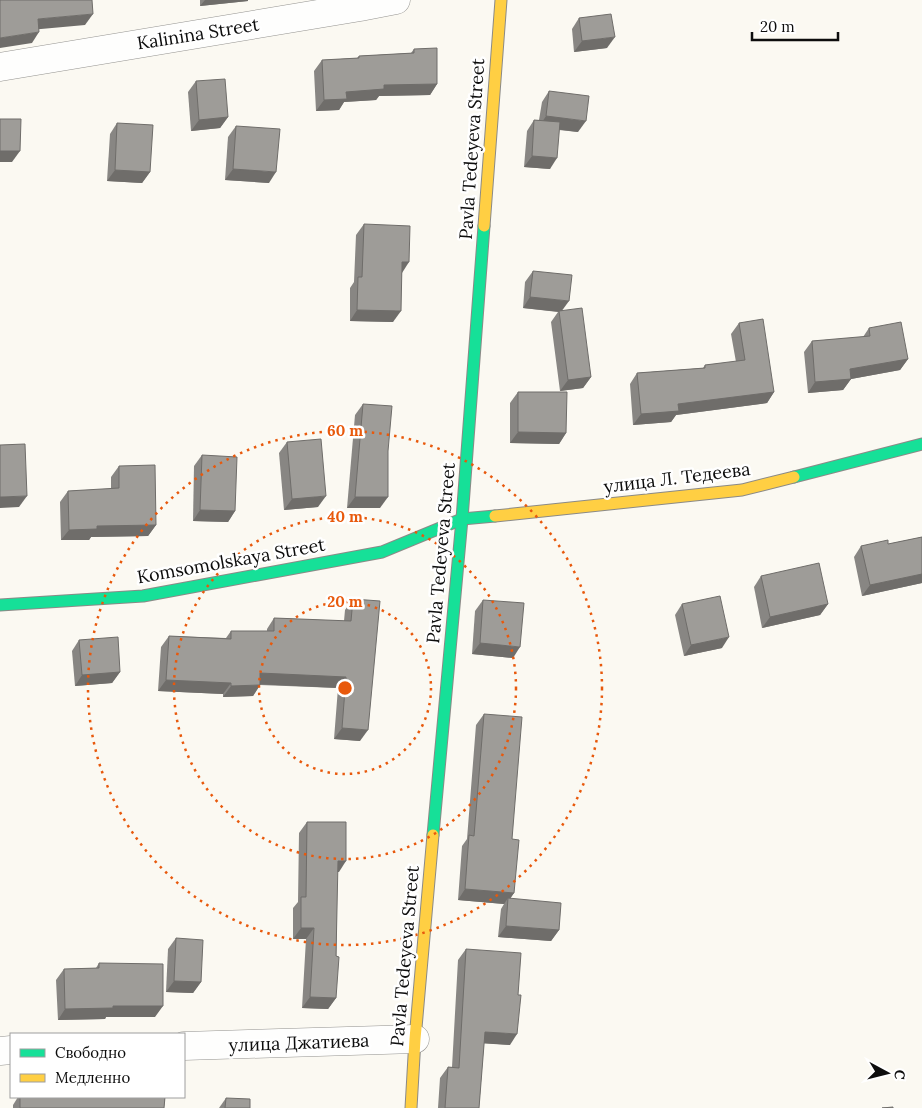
<svg xmlns="http://www.w3.org/2000/svg" width="922" height="1108" viewBox="0 0 922 1108" font-family="Lora,serif">
<style>
.lines{fill:none;stroke-linecap:round;stroke-linejoin:round}
.street-casing{stroke:#949390;stroke-width:29}
.fast-casing{stroke:#8b8a87;stroke-width:13}
.slow-casing{stroke:#8b8a87;stroke-width:13}
.street{stroke:#fefefd;stroke-width:28}
.fast{stroke:#16e098;stroke-width:11}
.slow{stroke:#ffcf43;stroke-width:11}
.wall{fill:#888683}
.shaded-wall{fill:#6f6d6a}
.building{fill:#9e9c98;stroke:#6f6d6a}
.ring{fill:none;stroke:#e8590c;stroke-width:2.5;stroke-dasharray:2.5 5}
.labels{text-anchor:middle;stroke-width:5;stroke-linejoin:round;paint-order:stroke}
.street-label{font-size:18px;fill:#0d0d0d;stroke:#fff}
.centre{fill:#e8590c;stroke:#fff;stroke-width:2.5}
.ring-label{font-size:15px;text-anchor:middle;font-weight:bold;fill:#e8590c;stroke:#fff;stroke-width:5;stroke-linejoin:round;paint-order:stroke}
</style>
<rect width="100%" height="100%" fill="#fbf9f2"/>
<g class="lines">
<defs>
<g id="street">
<polyline points="0,67 360,7 396,0"/>
<polyline points="184,1046 415,1039"/>
<polyline points="0,1051 11,1050"/>
</g>
<g id="fast">
<polyline points="794,477 922,444"/>
<polyline points="0,605 143,596 382,552 462,519 495,516"/>
<polyline points="433,835 462,519 484,226"/>
</g>
<g id="slow">
<polyline points="484,226 501,0"/>
<polyline points="495,516 742,490 794,477"/>
<polyline points="411,1108 415,1039 433,835"/>
</g>
</defs>
<use href="#street" class="street-casing"/>
<use href="#fast" class="fast-casing"/>
<use href="#slow" class="slow-casing"/>
<use href="#street" class="street"/>
<use href="#fast" class="fast"/>
<use href="#slow" class="slow"/>
</g>
<g class="wall">
<polygon points="200,0 248,0 248,1 200,6"/>
<polygon points="579,18 607,48 574,52 572,29"/>
<polygon points="414,49 437,84 430,95 379,96 376,100 344,102 339,110 316,111 314,71 322,60 357,58 359,56 411,53"/>
<polygon points="196,81 228,117 220,128 191,131 188,92"/>
<polygon points="549,91 578,132 559,130 550,169 524,167 527,131 534,120 539,120 542,102"/>
<polygon points="117,123 150,172 142,183 107,181 110,134"/>
<polygon points="236,126 269,183 225,180 228,137"/>
<polygon points="364,224 402,273 393,322 350,321 350,288 354,282 356,235"/>
<polygon points="533,271 562,311 591,377 583,388 560,391 551,322 558,312 523,308 525,282"/>
<polygon points="739,323 774,392 767,403 676,415 671,422 633,425 630,384 637,373 703,368 705,365 736,362 731,334"/>
<polygon points="869,328 908,359 900,370 851,379 843,390 808,393 804,352 812,341 863,337"/>
<polygon points="518,392 566,433 559,444 510,443 510,403"/>
<polygon points="363,404 380,508 347,508 355,415"/>
<polygon points="287,442 318,507 284,510 279,453"/>
<polygon points="202,455 235,511 228,522 193,521 194,466"/>
<polygon points="119,466 156,525 148,536 91,537 89,540 61,540 60,502 68,491 111,489 111,477"/>
<polygon points="922,537 922,583 862,596 854,557 861,546 888,544"/>
<polygon points="761,576 828,604 820,615 762,628 754,587"/>
<polygon points="353,599 360,741 334,739 338,688 260,685 253,696 223,697 223,694 158,691 161,647 169,636 226,638 231,631 267,631 267,629 274,618 344,621 345,610"/>
<polygon points="483,600 513,658 472,654 475,611"/>
<polygon points="682,604 722,648 684,656 675,615"/>
<polygon points="79,640 120,672 112,683 75,686 72,651"/>
<polygon points="484,714 512,839 514,893 510,898 559,930 551,941 498,937 501,909 504,904 458,900 462,846 467,839 476,725"/>
<polygon points="307,822 339,872 337,872 336,998 328,1009 302,1008 306,939 293,939 293,908 298,902 299,833"/>
<polygon points="176,938 201,982 193,993 166,992 168,949"/>
<polygon points="466,949 510,1045 484,1043 479,1108 438,1108 440,1078 448,1067 452,1067 458,960"/>
<polygon points="99,963 155,1017 106,1017 105,1019 58,1020 56,980 64,969 96,968"/>
<polygon points="18,1097 165,1097 164,1108 13,1108 13,1105"/>
<polygon points="226,1098 250,1108 219,1108"/>
</g>
<g class="shaded-wall">
<polygon points="205,0 248,0 248,1 200,6"/>
<polygon points="93,14 85,25 30,30 38,19"/>
<polygon points="39,32 32,43 0,48 0,38"/>
<polygon points="615,37 607,48 574,52 582,41"/>
<polygon points="437,84 430,95 379,96 376,100 344,102 339,110 316,111 324,100 346,92 384,85"/>
<polygon points="546,116 586,121 578,132 539,127"/>
<polygon points="228,117 220,128 191,131 199,120"/>
<polygon points="0,151 20,151 12,162 0,162"/>
<polygon points="532,156 557,158 550,169 524,167"/>
<polygon points="233,169 276,172 269,183 225,180"/>
<polygon points="115,170 150,172 142,183 107,181"/>
<polygon points="402,262 409,262 402,273"/>
<polygon points="530,297 569,301 561,312 523,308"/>
<polygon points="357,310 401,311 393,322 350,321"/>
<polygon points="908,359 900,370 851,379 843,390 808,393 815,382 850,369"/>
<polygon points="591,377 583,388 560,391 568,380"/>
<polygon points="774,392 767,403 676,415 671,422 633,425 641,414 678,404"/>
<polygon points="518,432 566,433 559,444 510,443"/>
<polygon points="27,496 19,507 0,508 0,497"/>
<polygon points="326,496 318,507 284,510 292,499"/>
<polygon points="355,497 388,497 380,508 347,508"/>
<polygon points="200,510 235,511 228,522 193,521"/>
<polygon points="156,525 148,536 91,537 89,540 61,540 69,530 97,526"/>
<polygon points="922,574 922,583 862,596 870,585"/>
<polygon points="828,604 820,615 762,628 770,617"/>
<polygon points="729,637 722,648 684,656 691,645"/>
<polygon points="480,643 520,647 513,658 472,654"/>
<polygon points="120,672 112,683 75,686 82,675"/>
<polygon points="260,673 346,677 338,688 253,684"/>
<polygon points="166,680 231,683 223,694 158,691"/>
<polygon points="260,685 253,696 223,697 231,686"/>
<polygon points="342,728 368,730 360,741 334,739"/>
<polygon points="338,861 346,861 339,872 330,872"/>
<polygon points="465,889 514,893 508,902 508,898 504,904 458,900"/>
<polygon points="506,926 559,930 551,941 498,937"/>
<polygon points="301,928 314,928 306,939 293,939"/>
<polygon points="174,981 201,982 193,993 166,992"/>
<polygon points="310,997 336,998 328,1009 302,1008"/>
<polygon points="113,1006 163,1006 155,1017 106,1017 105,1019 58,1020 65,1009"/>
<polygon points="485,1032 517,1034 510,1045 477,1043"/>
</g>
<g class="building">
<polygon points="0,0 92,0 93,14 38,19 39,32 0,38"/>
<polygon points="611,14 615,37 582,41 579,18"/>
<polygon points="437,48 437,84 384,85 384,89 346,92 347,99 324,100 322,60 359,58 359,56 414,53 414,49"/>
<polygon points="225,79 228,117 199,120 196,81"/>
<polygon points="549,91 589,96 586,121 546,116"/>
<polygon points="0,119 21,119 20,151 0,151"/>
<polygon points="534,120 560,122 557,158 532,156"/>
<polygon points="117,123 153,125 150,172 115,170"/>
<polygon points="236,126 280,129 276,172 233,169"/>
<polygon points="364,224 410,226 409,262 402,262 401,311 357,310 358,277 362,277"/>
<polygon points="533,271 572,275 569,301 530,297"/>
<polygon points="582,308 591,377 568,380 559,311"/>
<polygon points="763,319 774,392 678,404 679,411 641,414 637,373 705,368 705,365 745,360 739,323"/>
<polygon points="901,322 908,359 850,369 851,379 815,382 812,341 870,336 869,328"/>
<polygon points="518,392 567,392 566,433 518,432"/>
<polygon points="363,404 392,406 388,451 388,497 355,497"/>
<polygon points="321,439 326,496 292,499 287,442"/>
<polygon points="25,444 27,496 0,497 0,445"/>
<polygon points="202,455 237,457 235,511 200,510"/>
<polygon points="155,465 156,525 97,526 97,529 69,530 68,491 119,488 119,466"/>
<polygon points="922,537 922,574 870,585 861,546 888,540 888,544"/>
<polygon points="819,563 828,604 770,617 761,576"/>
<polygon points="720,596 729,637 691,645 682,604"/>
<polygon points="353,599 380,601 368,730 342,728 346,677 260,673 260,685 231,686 231,683 166,680 169,636 231,639 231,631 274,631 274,618 351,621"/>
<polygon points="483,600 524,603 520,647 480,643"/>
<polygon points="118,637 120,672 82,675 79,640"/>
<polygon points="484,714 522,717 512,839 519,840 514,893 465,889 469,835 474,836"/>
<polygon points="307,822 346,822 346,861 338,861 336,956 339,957 336,998 310,997 314,928 301,928 301,897 306,897"/>
<polygon points="508,898 561,903 559,930 506,926"/>
<polygon points="176,938 203,940 201,982 174,981"/>
<polygon points="466,949 521,953 518,995 521,995 517,1034 485,1032 479,1108 445,1108 448,1067 459,1068"/>
<polygon points="99,963 163,964 163,1006 113,1006 113,1008 65,1009 64,969 99,968"/>
<polygon points="20,1097 165,1097 164,1108 20,1108"/>
<polygon points="226,1098 250,1099 250,1108 225,1108"/>
<polygon points="893,1107 893,1108 882,1108"/>
</g>
<g class="ring">
<circle cx="345" cy="688" r="86"/>
<circle cx="345" cy="688" r="171"/>
<circle cx="345" cy="688" r="257"/>
</g>
<g class="labels">
<g class="street-label">
<text transform="translate(198 34) rotate(-9)" y="6">Kalinina Street</text>
<text transform="translate(472 149) rotate(-86)" y="6">Pavla Tedeyeva Street</text>
<text transform="translate(677 478) rotate(-7)" y="6">улица Л. Тедеева</text>
<text transform="translate(441 553) rotate(-85)" y="6">Pavla Tedeyeva Street</text>
<text transform="translate(231 561) rotate(-10)" y="6">Komsomolskaya Street</text>
<text transform="translate(405 956) rotate(-85)" y="6">Pavla Tedeyeva Street</text>
<text transform="translate(299 1043) rotate(-2)" y="6">улица Джатиева</text>
</g>
</g>
<circle cx="345" cy="688" r="8" class="centre"/>
<g class="ring-label">
<text x="345" y="436">60 m</text>
<text x="345" y="522">40 m</text>
<text x="345" y="607">20 m</text>
</g>
<rect x="10" y="1033" width="175" height="65" fill="#ffffff" stroke="#9e9e9e"/>
<rect x="20" y="1049" width="25" height="8" fill="#16e098" stroke="#9e9e9e"/>
<text x="55" y="1058" font-size="15" fill="#0d0d0d">Свободно</text>
<rect x="20" y="1074" width="25" height="8" fill="#ffcf43" stroke="#9e9e9e"/>
<text x="55" y="1083" font-size="15" fill="#0d0d0d">Медленно</text>
<g transform="translate(887 1073) rotate(97)" stroke="#ffffff" stroke-width="4" paint-order="stroke">
<path d="M0-4L9 19L0 12L-9 19Z" fill="#0d0d0d"/>
<text y="-8" font-size="14" font-weight="bold" text-anchor="middle" fill="#0d0d0d">С</text>
</g>
<path d="M752 32v8h86v-8" fill="none" stroke="#0d0d0d" stroke-width="2.5"/>
<text x="760" y="32" font-size="15" fill="#0d0d0d" stroke="#ffffff" stroke-width="4" paint-order="stroke">20 m</text>
</svg>
